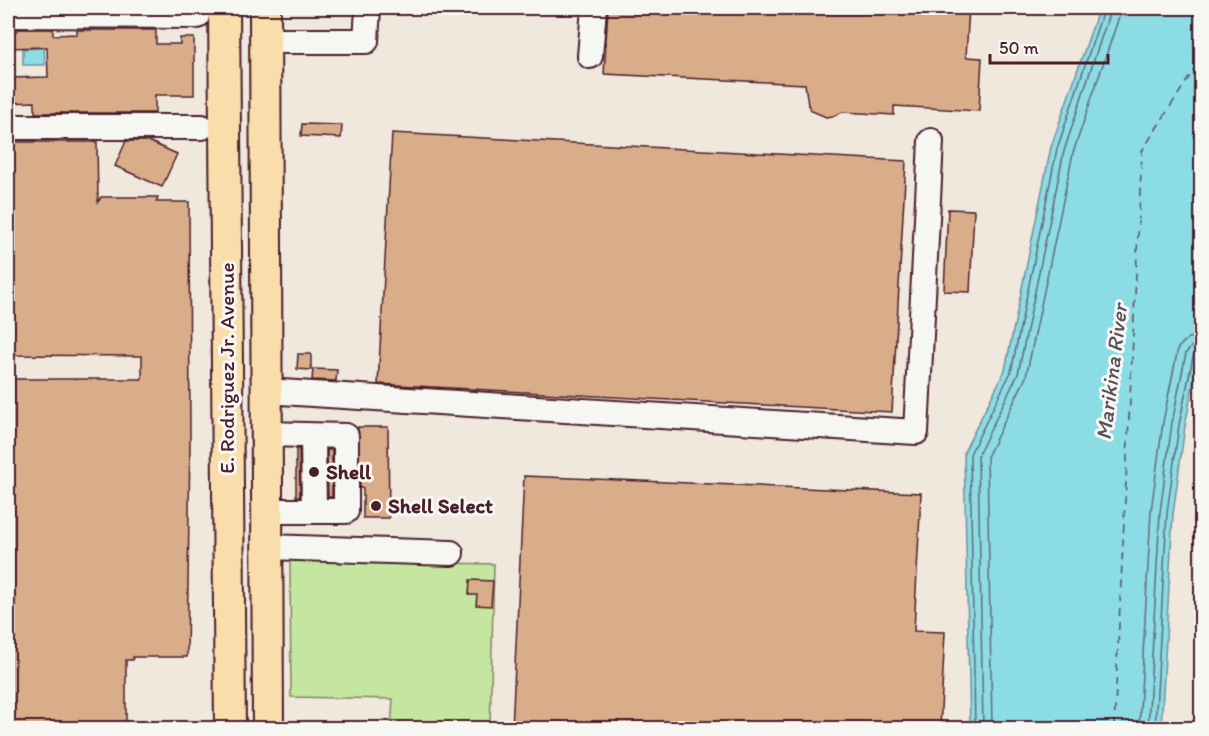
<svg xmlns="http://www.w3.org/2000/svg" width="1209" height="736" viewBox="0 0 1209 736" font-family="Itim,sans-serif">
<style>
.green{fill:#c4e69f;stroke:#878265;stroke-width:1.5}
.water{fill:#8bdce5;stroke:#71909b;stroke-width:1.5}
.lines{fill:none;stroke-linecap:round;stroke-linejoin:round}
.shore{stroke:#646b75;stroke-width:1.5}
.ferry{stroke:#5a4e5a;stroke-width:1.5;stroke-dasharray:8 6;stroke-linecap:butt}
.building{fill:#d9ac8a;stroke:#4a1f2b;stroke-width:1.5}
.minor-casing{stroke:#4a1f2b;stroke-width:28}
.major-casing{stroke:#4a1f2b;stroke-width:34}
.minor{stroke:#f6f6f2;stroke-width:24}
.major{stroke:#f9deab;stroke-width:30}
.poi-dot{fill:#4a1f2b;stroke:#f6f6f2;stroke-width:2}
.labels{text-anchor:middle;stroke-width:6;stroke-linejoin:round;paint-order:stroke}
.street-label{font-size:21px;fill:#4a1f2b;stroke:#f6f6f2}
.poi-label{font-size:21px;font-weight:bold;fill:#4a1f2b;stroke:#f6f6f2;text-anchor:start}
.water-label{font-size:22px;font-style:italic;fill:#5a4e5a;stroke:#f6f6f2}
</style>
<rect width="100%" height="100%" fill="#f0e7dd"/>
<filter id="ink" filterUnits="userSpaceOnUse"><feTurbulence type="fractalNoise" baseFrequency=".0167" numOctaves="2"/><feDisplacementMap in="SourceGraphic" scale="12" xChannelSelector="R" yChannelSelector="G"/><feConvolveMatrix kernelMatrix="1 2 1 2 8 2 1 2 1" color-interpolation-filters="sRGB"/></filter>
<g filter="url(#ink)">
<polygon class="green" points="290,560 494,564 490,728 391,728 393,699 291,697"/>
<g class="water">
<polygon points="1099,8 1201,8 1201,343 1185,426 1173,514 1161,728 970,728 964,452 1005,370 1051,147"/>
<polygon points="44,48 45,65 23,65 23,49"/>
</g>
<g class="lines">
<g class="shore">
<polyline points="975,728 970,454 1011,372 1057,149 1104,8"/>
<polyline points="983,728 978,455 1018,374 1064,151 1111,8"/>
<polyline points="992,728 987,457 1026,377 1073,153 1119,17 1120,8"/>
<polyline points="1139,728 1151,511 1163,422 1178,348 1188,338 1202,334"/>
<polyline points="1148,728 1160,512 1172,423 1186,353 1192,346 1202,343"/>
<polyline points="1155,728 1167,513 1179,425 1193,357 1196,352 1202,351"/>
</g>
<polyline class="ferry" points="1114,728 1142,151 1202,57"/>
</g>
<g class="building">
<polygon points="608,8 969,8 966,57 982,58 979,111 894,106 894,115 843,112 833,116 826,117 812,111 808,105 805,84 604,74"/>
<polygon points="17,29 53,29 53,35 77,34 77,30 156,30 156,44 180,44 180,38 194,38 194,95 155,95 155,113 35,113 35,102 8,103 8,78 48,77 47,47 8,48 8,31 17,31"/>
<polygon points="302,124 342,125 341,138 301,136"/>
<polygon points="392,133 906,161 892,412 378,384"/>
<polygon points="126,141 148,141 177,154 162,187 115,166"/>
<polygon points="8,142 97,142 98,202 101,197 158,197 156,202 189,202 190,441 187,657 133,657 133,660 126,660 126,729 8,729 8,379 142,379 142,356 8,355"/>
<polygon points="948,209 974,210 970,292 944,291"/>
<polygon points="298,354 311,354 311,370 297,369"/>
<polygon points="313,369 337,370 336,381 312,380"/>
<polygon points="358,427 388,427 389,518 363,518 363,488 360,488"/>
<polygon points="296,449 299,449 300,497 296,497"/>
<polygon points="327,450 332,450 332,497 328,497"/>
<polygon points="524,476 921,493 914,631 945,632 940,729 512,729"/>
<polygon points="470,580 493,581 491,606 476,605 477,595 469,595"/>
</g>
<g class="lines">
<defs>
<g id="minor">
<polyline points="8,15 197,16"/>
<polyline points="265,41 366,41 368,8"/>
<polyline points="590,56 594,8"/>
<polyline points="8,127 202,127"/>
<polyline points="265,391 916,432 931,141"/>
<polyline points="266,434 346,436 346,511 266,511"/>
<polyline points="313,436 314,510"/>
<polyline points="267,547 451,553"/>
</g>
<g id="major">
<polyline points="224,8 230,728"/>
<polyline points="265,8 268,728"/>
</g>
</defs>
<use href="#minor" class="minor-casing"/>
<use href="#major" class="major-casing"/>
<use href="#minor" class="minor"/>
<use href="#major" class="major"/>
</g>
</g>
<g class="poi-dot">
<circle cx="314" cy="472" r="6"/>
<circle cx="376" cy="506" r="6"/>
</g>
<g class="labels">
<g class="street-label">
<text transform="translate(227 368) rotate(-90)" y="7">E. Rodriguez Jr. Avenue</text>
</g>
<g class="poi-label">
<text x="326" y="479">Shell</text>
<text x="388" y="513">Shell Select</text>
</g>
<g class="water-label">
<text transform="translate(1111 372) rotate(-83)" y="8">Marikina River</text>
</g>
</g>
<rect width="1209" height="736" fill="none" stroke="#f6f6f2" stroke-width="30"/>
<rect x="15" y="15" width="1179" height="706" fill="none" stroke="#4a1f2b" stroke-width="2" filter="url(#ink)"/>
<path d="M990 54v9h118v-9" fill="none" stroke="#4a1f2b" stroke-width="3"/>
<text x="999" y="54" font-size="18" fill="#4a1f2b" stroke="#f6f6f2" stroke-width="4.5" paint-order="stroke">50 m</text>
</svg>
